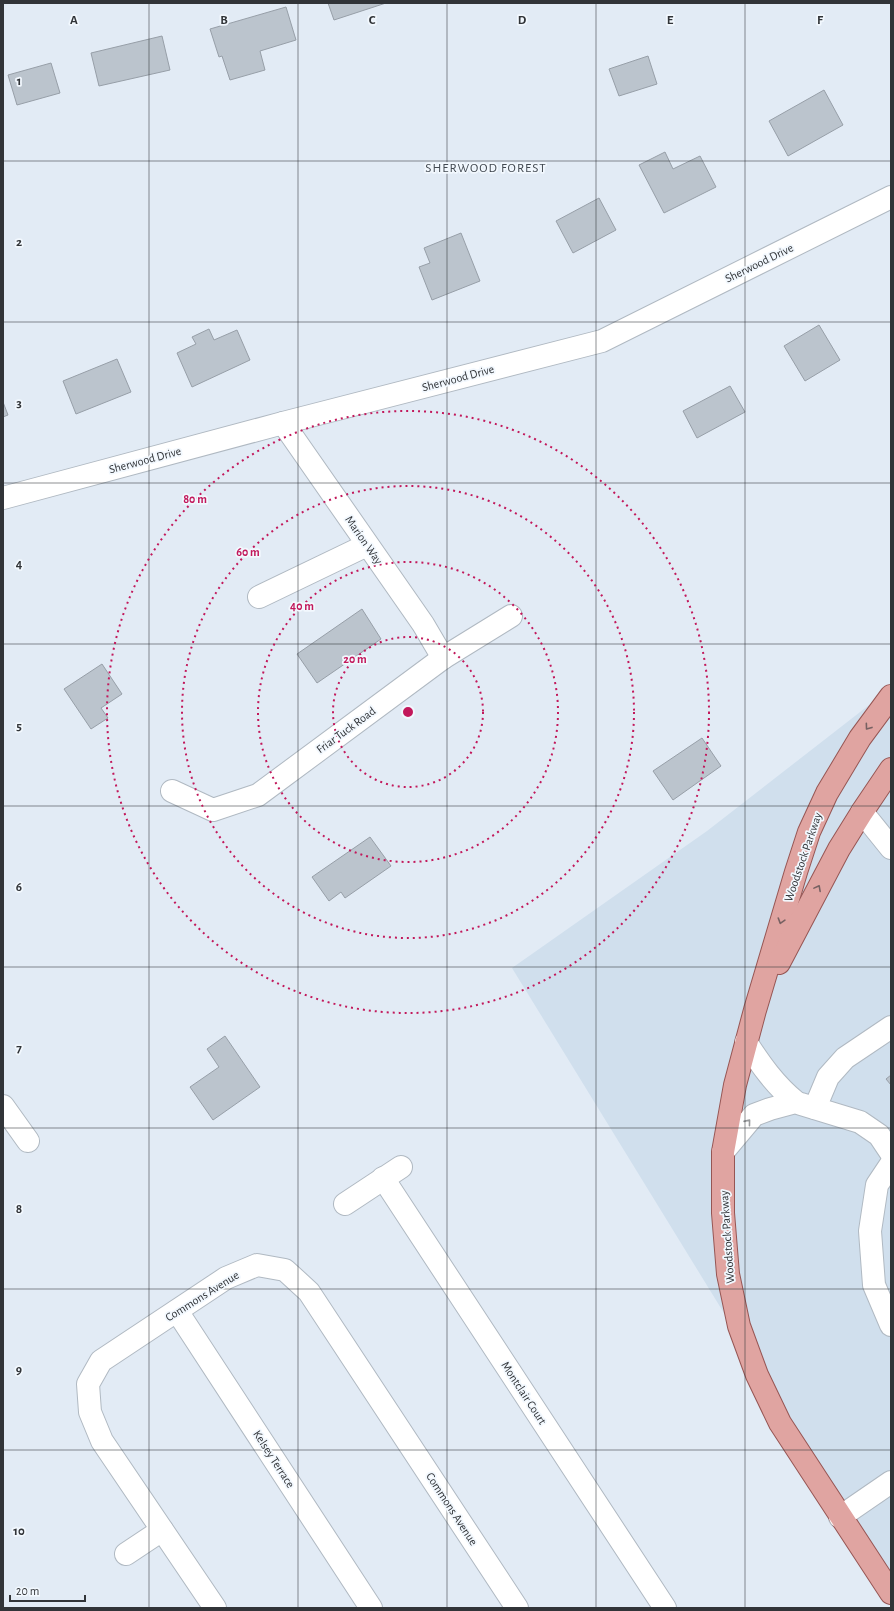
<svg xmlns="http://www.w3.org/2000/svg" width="894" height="1611" viewBox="0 0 894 1611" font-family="'Alegreya Sans',sans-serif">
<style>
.built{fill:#d0dfed}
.building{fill:#bbc4cd;stroke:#979fa8}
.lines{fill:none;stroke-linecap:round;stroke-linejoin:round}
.minor-casing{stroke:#b0b9c2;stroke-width:24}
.major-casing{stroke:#965654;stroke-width:24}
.minor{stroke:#fff;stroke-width:22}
.major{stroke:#e0a4a1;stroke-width:22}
.oneway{stroke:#776162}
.oneway2{stroke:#989a9c}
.grid{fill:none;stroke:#313438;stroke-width:1;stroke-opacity:0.55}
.ring{fill:none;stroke:#c2185b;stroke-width:2;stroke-dasharray:2 4}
.labels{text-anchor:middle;stroke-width:3.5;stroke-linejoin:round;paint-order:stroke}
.street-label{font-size:12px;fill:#313438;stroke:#f2f8fe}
.neighbourhood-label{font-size:13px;letter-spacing:1px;fill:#424951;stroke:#f2f8fe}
.grid-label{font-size:13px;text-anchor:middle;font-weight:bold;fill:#313438;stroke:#f2f8fe;stroke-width:3.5;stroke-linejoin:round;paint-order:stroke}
.centre{fill:#c2185b;stroke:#f2f8fe;stroke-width:2}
.ring-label{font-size:12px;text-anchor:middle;font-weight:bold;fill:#c2185b;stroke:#f2f8fe;stroke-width:3.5;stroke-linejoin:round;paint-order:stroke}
</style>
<rect width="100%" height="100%" fill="#e2ebf5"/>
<polygon class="built" points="891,688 891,1585 512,968 707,831"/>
<g class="building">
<polygon points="328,3 386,3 334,20"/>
<polygon points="286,7 296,40 260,51 265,70 230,80 222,56 219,57 210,29"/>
<polygon points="162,36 170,70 99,86 91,53"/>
<polygon points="648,56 657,84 619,96 609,69"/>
<polygon points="51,63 60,93 17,105 8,75"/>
<polygon points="824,90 843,125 788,156 769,121"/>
<polygon points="665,152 673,169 700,156 716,187 664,213 639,165"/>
<polygon points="599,198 616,230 573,253 556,221"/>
<polygon points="461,233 480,281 432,300 419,267 430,263 424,248"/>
<polygon points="819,325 840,360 805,381 784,346"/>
<polygon points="209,329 214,340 237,330 250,360 192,387 177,353 196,344 192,337"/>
<polygon points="117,359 131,392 76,414 63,381"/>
<polygon points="730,386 745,412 697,438 683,411"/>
<polygon points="3,402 8,415 3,417"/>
<polygon points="362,609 381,639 317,683 297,654"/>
<polygon points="102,664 122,694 101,708 108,718 91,729 64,689"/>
<polygon points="702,738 721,766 673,800 653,771"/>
<polygon points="370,837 391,866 345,898 341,892 329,901 312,877"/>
<polygon points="225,1036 260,1087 213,1120 190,1087 219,1067 207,1049"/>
<polygon points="891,1075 891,1085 886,1079"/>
</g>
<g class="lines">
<defs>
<g id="minor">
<polyline points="283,423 423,624 443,658"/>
<polyline points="3,498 283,423 602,341 891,197"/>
<polyline points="259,597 367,545"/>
<polyline points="172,791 213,810 258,795 443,658 511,616"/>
<polyline points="862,812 891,848"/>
<polyline points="801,1104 860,1122 879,1135 891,1153"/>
<polyline points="3,1106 28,1141"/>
<polyline points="815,1108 828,1077 845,1058 891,1027"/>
<path d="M723,1152L754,1115L770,1109L796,1102C775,1085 761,1065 746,1042"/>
<polyline points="891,1164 877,1185 870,1231 874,1285 891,1325"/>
<polyline points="383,1178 665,1608"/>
<polyline points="345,1204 401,1167"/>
<polyline points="177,1311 371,1608"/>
<polyline points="840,1517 891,1482"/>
<polyline points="126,1554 162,1530"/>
<polyline points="215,1608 102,1441 90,1412 88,1384 101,1361 226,1278 257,1265 285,1270 309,1292 517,1608"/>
</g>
<g id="major">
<polyline points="891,696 860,738 827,793 809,832 796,872 755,1010 735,1085 723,1152 723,1213 728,1274 739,1326 757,1375 780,1423 891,1593"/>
<polyline points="779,963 839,849 862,812 891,769"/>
</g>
</defs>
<use href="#minor" class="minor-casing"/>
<use href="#major" class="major-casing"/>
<use href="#minor" class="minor"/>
<use href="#major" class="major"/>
</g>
<defs><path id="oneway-chevron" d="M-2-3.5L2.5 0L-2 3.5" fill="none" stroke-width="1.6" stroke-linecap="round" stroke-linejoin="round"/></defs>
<g class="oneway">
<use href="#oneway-chevron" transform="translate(868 727) rotate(126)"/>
<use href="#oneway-chevron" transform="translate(818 888) rotate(-62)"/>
<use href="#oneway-chevron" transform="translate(781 921) rotate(107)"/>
</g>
<use class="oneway2" href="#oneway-chevron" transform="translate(748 1122) rotate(-51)"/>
<path class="grid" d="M149,3V1608M298,3V1608M447,3V1608M596,3V1608M745,3V1608M3,161H891M3,322H891M3,483H891M3,644H891M3,806H891M3,967H891M3,1128H891M3,1289H891M3,1450H891"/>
<g class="ring">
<circle cx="408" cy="712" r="75"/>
<circle cx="408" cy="712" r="150"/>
<circle cx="408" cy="712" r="226"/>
<circle cx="408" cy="712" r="301"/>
</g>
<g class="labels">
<g class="street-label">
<text transform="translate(759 263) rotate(-26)" y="4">Sherwood Drive</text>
<text transform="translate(458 378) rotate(-15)" y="4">Sherwood Drive</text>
<text transform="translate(145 460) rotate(-15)" y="4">Sherwood Drive</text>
<text transform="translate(364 540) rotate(55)" y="4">Marion Way</text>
<text transform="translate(346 730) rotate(-36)" y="4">Friar Tuck Road</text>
<text transform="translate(803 857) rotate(-71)" y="4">Woodstock Parkway</text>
<text transform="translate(727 1237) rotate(-94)" y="4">Woodstock Parkway</text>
<text transform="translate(202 1296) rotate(-32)" y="4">Commons Avenue</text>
<text transform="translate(524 1393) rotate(57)" y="4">Montclair Court</text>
<text transform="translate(274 1459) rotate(57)" y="4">Kelsey Terrace</text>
<text transform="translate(452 1509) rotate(57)" y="4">Commons Avenue</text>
</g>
<g class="neighbourhood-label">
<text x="486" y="172">SHERWOOD FOREST</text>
</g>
</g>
<g class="grid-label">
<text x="74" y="24">A</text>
<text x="224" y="24">B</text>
<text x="372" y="24">C</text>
<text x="522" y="24">D</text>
<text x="670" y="24">E</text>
<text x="820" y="24">F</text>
<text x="19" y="85">1</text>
<text x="19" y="246">2</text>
<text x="19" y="407">3</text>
<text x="19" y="568">4</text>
<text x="19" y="730">5</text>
<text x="19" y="891">6</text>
<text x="19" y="1052">7</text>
<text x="19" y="1213">8</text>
<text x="19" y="1374">9</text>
<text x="19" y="1535">10</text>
</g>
<circle cx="408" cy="712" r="6" class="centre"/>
<g class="ring-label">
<text x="195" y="503">80 m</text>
<text x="248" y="556">60 m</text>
<text x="302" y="610">40 m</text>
<text x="355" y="663">20 m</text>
</g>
<rect width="894" height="1611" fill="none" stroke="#313438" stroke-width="8"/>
<path d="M10 1595v6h75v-6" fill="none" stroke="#313438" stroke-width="2"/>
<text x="16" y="1595" font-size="12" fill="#313438" stroke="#f2f8fe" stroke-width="3" paint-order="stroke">20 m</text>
</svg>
